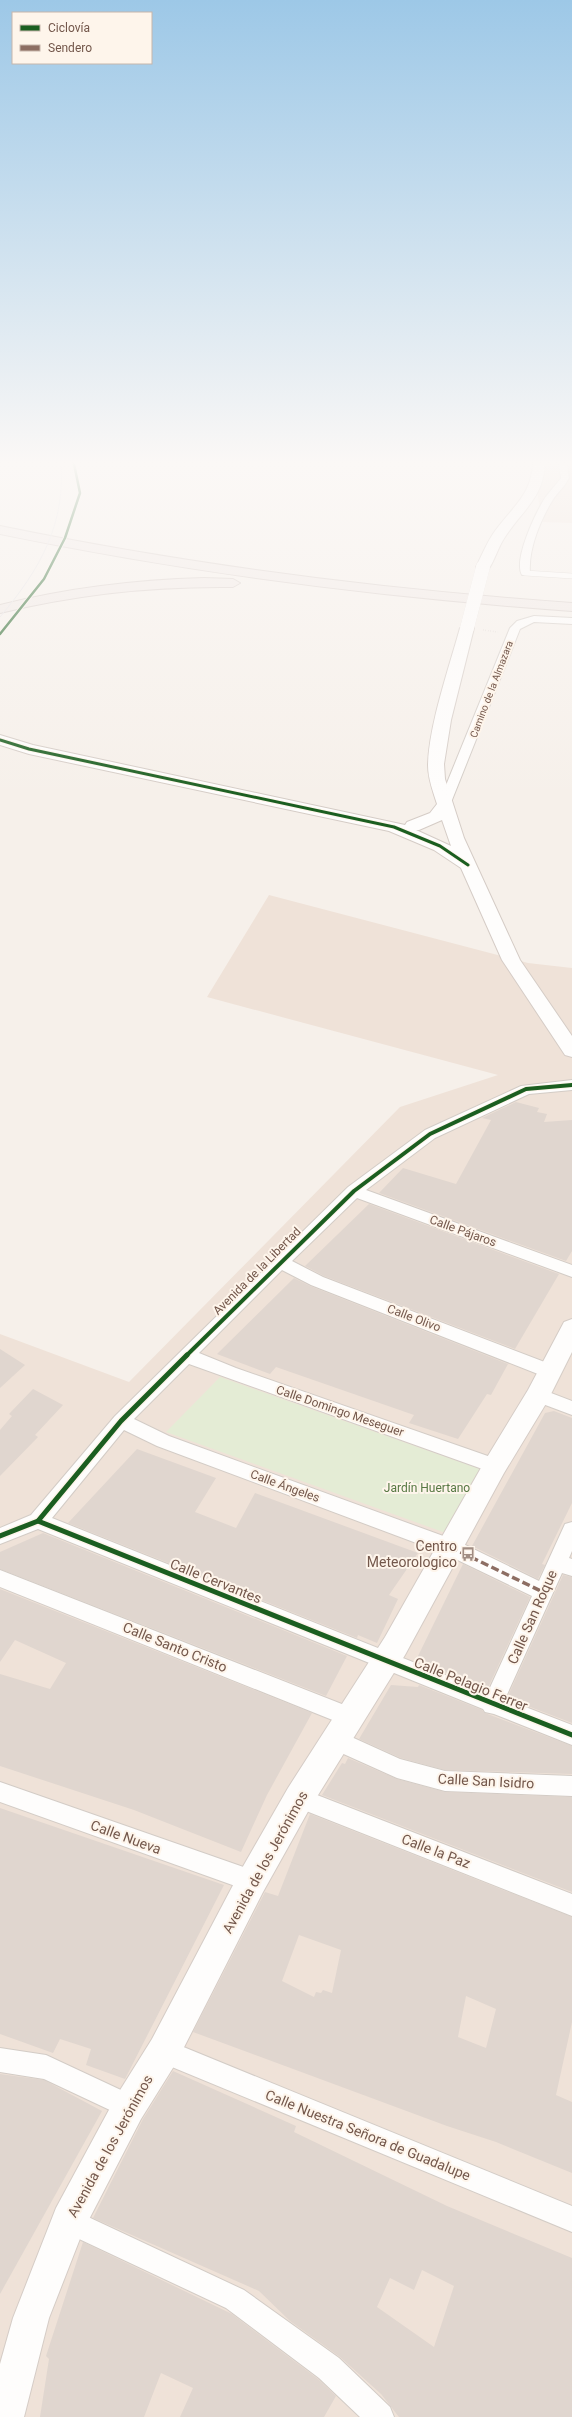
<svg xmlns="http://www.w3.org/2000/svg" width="572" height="2417" viewBox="0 0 572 2417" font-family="Roboto,sans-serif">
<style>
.residential{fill:#efe2d8}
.green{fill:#e4ecd5}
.building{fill:#e0d6cf;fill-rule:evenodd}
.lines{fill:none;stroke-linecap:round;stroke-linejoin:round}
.lane-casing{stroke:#d3ccc6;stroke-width:6}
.street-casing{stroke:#d3ccc6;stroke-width:2}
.secondary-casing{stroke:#d5ccc6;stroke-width:2}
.highway-casing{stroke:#d5cbc6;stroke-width:2}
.path{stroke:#d7cfcb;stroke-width:1.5;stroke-dasharray:0.5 2;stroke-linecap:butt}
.lane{stroke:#fefdfc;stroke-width:5}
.street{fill:#fefdfc;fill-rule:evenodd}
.secondary{fill:#fefdfc;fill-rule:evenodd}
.highway{fill:#f0e8e4;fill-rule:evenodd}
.tram{stroke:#e4e2e4;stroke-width:1}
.secondary-bridge-casing{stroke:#d5ccc6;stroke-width:14;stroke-linecap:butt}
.secondary-bridge{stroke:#fefdfc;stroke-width:14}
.quiet{stroke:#8d6e63;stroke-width:3.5;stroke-dasharray:8 3.5;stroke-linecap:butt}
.cycleway-far3-casing{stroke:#fef5eb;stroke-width:4}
.cycleway-far2-casing{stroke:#fef5eb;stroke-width:5}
.cycleway-far1-casing{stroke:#fef5eb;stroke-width:6}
.cycleway-casing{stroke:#fef5eb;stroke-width:8}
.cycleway-far3{stroke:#1b5e20;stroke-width:2.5}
.cycleway-far2{stroke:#1b5e20;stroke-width:3}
.cycleway-far1{stroke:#1b5e20;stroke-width:4}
.cycleway{stroke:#1b5e20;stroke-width:5}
.labels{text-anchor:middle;stroke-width:4;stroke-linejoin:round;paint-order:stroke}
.far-street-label{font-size:10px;fill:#73574b;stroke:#fef5eb}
.street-label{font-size:12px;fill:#73574b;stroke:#fef5eb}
.park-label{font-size:12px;fill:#577843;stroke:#fef5eb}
.near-poi-label{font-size:14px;fill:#73574b;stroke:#fef5eb;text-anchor:end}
.near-street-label{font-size:14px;fill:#73574b;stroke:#fef5eb}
</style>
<rect width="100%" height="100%" fill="#f6f0ea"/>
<g class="residential">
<polygon points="532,459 572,459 572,523 542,522"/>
<polygon points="269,895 528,963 572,968 572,2417 0,2417 0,1334 129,1382 400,1107 498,1075 207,997"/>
</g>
<polygon class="green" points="220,1377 488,1472 454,1536 166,1432"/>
<g class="building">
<polygon points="516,1102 539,1108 537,1112 547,1114 544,1122 572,1120 572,1251 566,1261 379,1193 403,1168 456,1184 491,1120 482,1118"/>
<polygon points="369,1204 559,1274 515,1349 324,1276 305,1266"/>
<polygon points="294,1278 310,1286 508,1364 491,1395 487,1394 458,1439 409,1423 414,1415 276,1367 270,1374 217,1354"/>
<polygon points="0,1349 25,1365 0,1388"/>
<polygon points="33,1389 63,1405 35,1435 38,1437 0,1476 0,1430 12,1416 9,1414"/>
<polygon points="554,1411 572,1418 572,1503 542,1564 545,1565 538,1579 472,1546 545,1413"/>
<polygon points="137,1449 216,1478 195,1512 236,1528 255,1493 418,1553 389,1595 398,1599 377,1643 358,1635 357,1638 68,1523"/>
<polygon points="43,1533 347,1656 326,1696 0,1569 0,1552"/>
<polygon points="463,1564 530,1597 487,1690 425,1665 418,1656"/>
<polygon points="563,1575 572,1577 572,1723 507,1698"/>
<polygon points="0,1589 312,1713 267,1795 241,1852 134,1810 0,1766 0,1674 50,1689 66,1663 15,1640 0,1662"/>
<polygon points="391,1685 418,1687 419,1685 482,1710 485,1713 572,1746 572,1774 445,1770 401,1758 359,1739"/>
<polygon points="348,1758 397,1779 445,1792 572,1797 572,1892 322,1795 342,1763 345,1764"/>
<polygon points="0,1808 224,1885 125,2079 86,2065 91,2049 60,2039 53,2053 0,2034"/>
<path d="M310,1814L572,1917V2022L556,2095L572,2102V2173L496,2142L447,2126L193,2032L265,1892L278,1896ZM299,1935L341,1950L332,1993L323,1990L321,1993L316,1992L314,1997L282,1981ZM466,1996L496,2009L486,2048L458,2037Z"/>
<path d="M173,2071L296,2126L294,2132L447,2206L572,2258V2417H399L381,2394L340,2357L290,2321L259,2291L93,2218L143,2119ZM422,2270L454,2286L434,2347L377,2307L390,2278L414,2290Z"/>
<polygon points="0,2074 44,2080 102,2111 0,2294"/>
<polygon points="83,2242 232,2314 318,2379 336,2396 324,2417 180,2417 193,2388 161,2373 144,2417 40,2417 49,2359 46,2356"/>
</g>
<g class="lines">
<defs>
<polyline id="lane" points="525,573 572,576"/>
<g id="street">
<path d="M558,459H566L569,478C565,486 559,491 554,498C541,518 528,549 530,573L522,575C513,560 536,512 545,498C550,491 556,485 561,478Z"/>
<polygon points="534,616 572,618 572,624 534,622 520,629 450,805 448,808 440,808 438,805 510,628 517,621"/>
<path d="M572,1080V1090L529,1094L435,1138L366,1190L572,1265V1277L357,1198L292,1261L323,1277L555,1366L558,1371L555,1376L549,1378L543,1376L311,1285L282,1270L199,1353L236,1368L502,1461L504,1466L502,1471L495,1473L488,1471L189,1364L134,1419L169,1436L457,1541L539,1581L565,1524L572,1522V1551L569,1558L572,1559V1576L562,1573L505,1699L572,1725V1745L494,1714L485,1712L483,1709L38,1529L0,1544V1528L31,1515L115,1416L348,1187L425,1130L521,1086ZM124,1430L157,1446L443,1553L532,1596L488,1692L52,1518Z"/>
<polygon points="538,1388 572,1401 572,1415 532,1400 529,1395 532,1390"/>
<polygon points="0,1570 357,1710 360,1717 357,1724 350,1727 0,1587"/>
<polygon points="336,1730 400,1759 445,1771 572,1776 572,1796 445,1791 397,1778 328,1747 325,1740 328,1733"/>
<polygon points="0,1782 252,1870 260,1873 263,1881 260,1889 252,1892 0,1802"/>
<polygon points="299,1788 572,1894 572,1916 291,1805 288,1798 291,1791"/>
<polygon points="164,2039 572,2206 572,2232 155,2060 152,2051 155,2042"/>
<polygon points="0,2048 46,2055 138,2098 141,2107 138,2116 129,2119 44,2079 0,2072"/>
<polygon points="69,2208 244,2290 339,2358 390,2407 394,2417 360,2417 319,2378 226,2308 60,2230 56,2221 60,2212"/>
</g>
<g id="secondary">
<path d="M533,459H545C545,497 524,508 505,537C498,547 495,560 488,570H478L476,567C482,555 487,542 495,531C514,505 533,494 533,459Z"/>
<path d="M467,624L474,628L451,720L444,764L445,779L464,838L520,960L572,1036V1057L565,1055L502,960L461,868L434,850L389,831L29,754L0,745V735L33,745L405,825L407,822L430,813L437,804C433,791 428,779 428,765C429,725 449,668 460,628ZM442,820L451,846L416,830H419Z"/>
<polygon points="572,1319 572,1352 547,1402 504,1473 405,1655 310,1808 263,1892 176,2063 141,2119 83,2231 49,2318 24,2417 0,2417 0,2364 13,2318 56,2208 117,2095 152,2039 241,1870 288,1788 385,1637 486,1459 528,1390 564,1322"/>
</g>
<g id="highway">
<path d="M0,526C189,565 379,589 572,603V611C379,597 189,573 0,534Z"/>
<path d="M204,578L233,579L240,583L233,587C154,586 77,594 0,613V605C67,588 134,580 204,578Z"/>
</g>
</defs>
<use href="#lane" class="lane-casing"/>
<use href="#street" class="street-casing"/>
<use href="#secondary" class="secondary-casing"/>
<use href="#highway" class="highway-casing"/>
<polyline class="path" points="483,630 498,632"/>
<use href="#lane" class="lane"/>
<use href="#street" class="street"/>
<use href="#secondary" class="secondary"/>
<use href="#highway" class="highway"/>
<path class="tram" d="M0,617C41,568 66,524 61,459"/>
<defs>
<polyline id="secondary-bridge" points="467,628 483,567"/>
</defs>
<use href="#secondary-bridge" class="secondary-bridge-casing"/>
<use href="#secondary-bridge" class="secondary-bridge"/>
<polyline class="quiet" points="450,1547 543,1592"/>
<defs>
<polyline id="cycleway-far3" points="0,634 44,579 65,538 80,493 73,459"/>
<polyline id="cycleway-far2" points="0,740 29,749 394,827 440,846 468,865"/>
<polyline id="cycleway-far1" points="186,1356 354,1191 430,1134 526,1089 572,1085"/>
<g id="cycleway">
<polyline points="38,1521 572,1735"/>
<polyline points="0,1536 38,1521 121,1421 187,1355"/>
</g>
</defs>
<use href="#cycleway-far3" class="cycleway-far3-casing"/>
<use href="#cycleway-far2" class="cycleway-far2-casing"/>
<use href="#cycleway-far1" class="cycleway-far1-casing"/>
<use href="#cycleway" class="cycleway-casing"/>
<use href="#cycleway-far3" class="cycleway-far3"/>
<use href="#cycleway-far2" class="cycleway-far2"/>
<use href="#cycleway-far1" class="cycleway-far1"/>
<use href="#cycleway" class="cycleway"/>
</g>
<linearGradient id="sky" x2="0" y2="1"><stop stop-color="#9dc8e7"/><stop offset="0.58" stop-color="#fbf8f6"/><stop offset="1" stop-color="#fbf8f6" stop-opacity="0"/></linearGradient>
<rect width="572" height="798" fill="url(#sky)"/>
<defs>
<symbol id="bus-bare" viewBox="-9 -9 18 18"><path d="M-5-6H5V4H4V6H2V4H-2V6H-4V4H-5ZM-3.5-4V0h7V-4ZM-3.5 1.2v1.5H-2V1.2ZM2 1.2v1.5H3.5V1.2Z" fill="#a18d83" stroke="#fef5eb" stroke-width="2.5" paint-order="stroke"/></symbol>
</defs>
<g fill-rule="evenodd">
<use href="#bus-bare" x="458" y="1544" width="20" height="20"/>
</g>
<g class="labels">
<g class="far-street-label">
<text transform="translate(491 689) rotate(-69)" y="4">Camino de la Almazara</text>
</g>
<g class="street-label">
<text transform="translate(463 1231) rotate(20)" y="4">Calle Pájaros</text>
<text transform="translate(257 1271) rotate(-45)" y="4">Avenida de la Libertad</text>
<text transform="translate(414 1318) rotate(21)" y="4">Calle Olivo</text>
<text transform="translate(340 1411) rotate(19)" y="4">Calle Domingo Meseguer</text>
<text transform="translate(285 1486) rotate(20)" y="4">Calle Ángeles</text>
</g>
<g class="park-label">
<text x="427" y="1492">Jardín Huertano</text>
</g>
<g class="near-poi-label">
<text x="457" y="1551">Centro<tspan x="457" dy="16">Meteorologico</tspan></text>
</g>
<g class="near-street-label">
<text transform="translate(216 1581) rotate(22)" y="5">Calle Cervantes</text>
<text transform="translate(532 1617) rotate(-66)" y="5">Calle San Roque</text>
<text transform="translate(175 1647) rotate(22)" y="5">Calle Santo Cristo</text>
<text transform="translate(471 1684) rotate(22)" y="5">Calle Pelagio Ferrer</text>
<text transform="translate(486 1781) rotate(3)" y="5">Calle San Isidro</text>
<text transform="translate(126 1837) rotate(20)" y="5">Calle Nueva</text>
<text transform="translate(436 1851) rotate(21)" y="5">Calle la Paz</text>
<text transform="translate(265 1862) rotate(-61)" y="5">Avenida de los Jerónimos</text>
<text transform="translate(368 2135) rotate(22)" y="5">Calle Nuestra Señora de Guadalupe</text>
<text transform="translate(110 2146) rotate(-61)" y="5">Avenida de los Jerónimos</text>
</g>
</g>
<rect x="12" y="12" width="140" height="52" fill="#fef5eb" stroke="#c6b6ab"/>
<rect x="20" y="25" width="20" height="6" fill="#1b5e20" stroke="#c6b6ab"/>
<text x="48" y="32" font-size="12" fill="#73574b">Ciclovía</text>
<rect x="20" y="45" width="20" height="6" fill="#8d6e63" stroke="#c6b6ab"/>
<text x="48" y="52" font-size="12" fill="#73574b">Sendero</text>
</svg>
